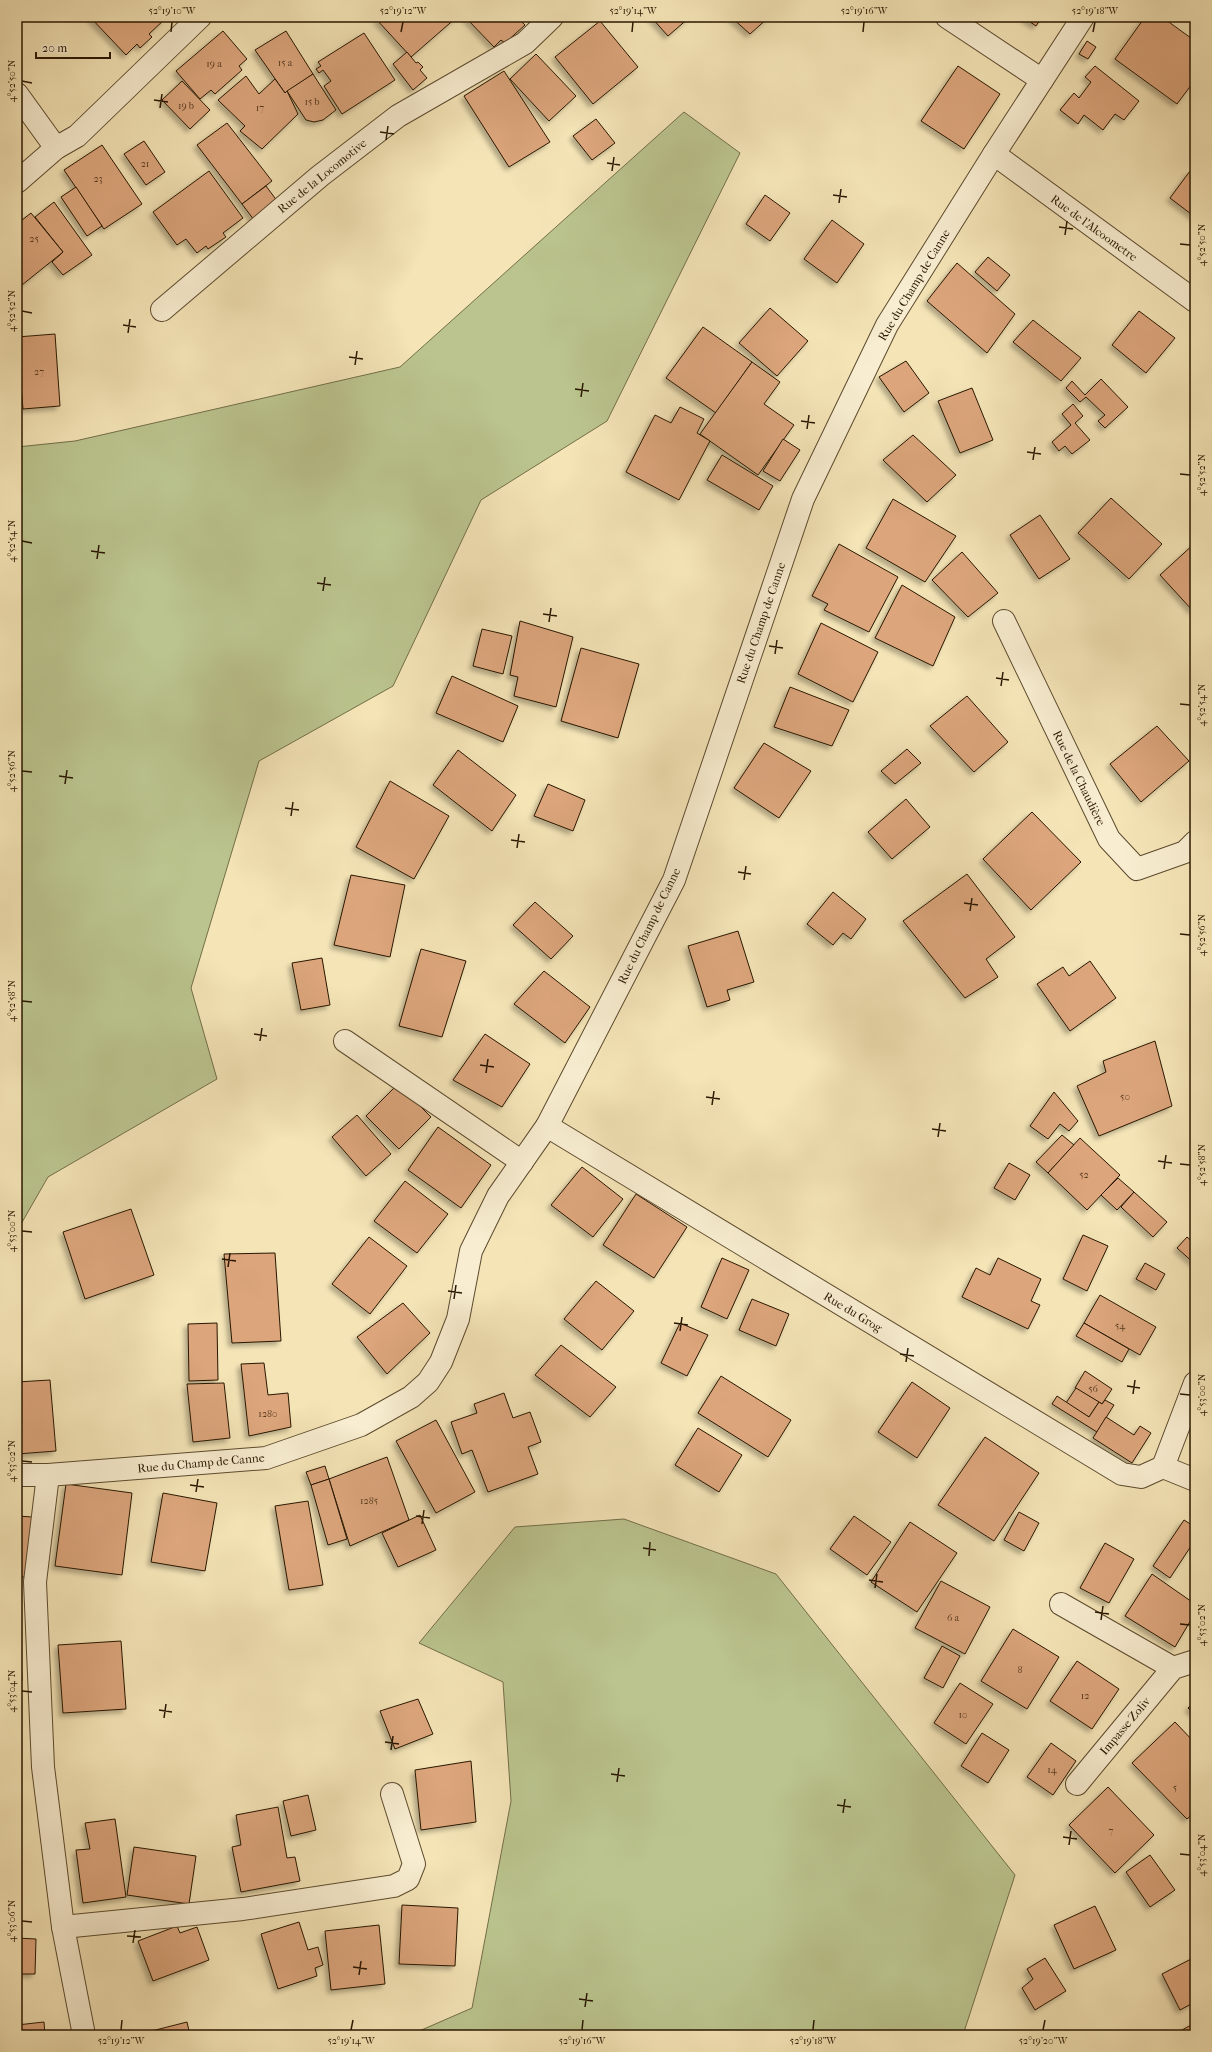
<svg xmlns="http://www.w3.org/2000/svg" width="1212" height="2052" viewBox="0 0 1212 2052" font-family="'IM FELL French Canon',serif">
<style>
.green{fill:#bbc48e;stroke:#726e47}
.building{fill:#dca57b;stroke:#291700;filter:url(#shadow)}
.lines{fill:none;stroke-linecap:round;stroke-linejoin:round}
.minor-casing{stroke:#5c4a2e;stroke-width:24}
.minor{stroke:#f8edd0;stroke-width:22}
.ticks{fill:none;stroke:#291700;stroke-width:1.5}
.labels{text-anchor:middle;stroke-width:3;stroke-linejoin:round;paint-order:stroke}
.number-label{font-size:10px;fill:#563a1f}
.street-label{font-size:12px;fill:#291700;stroke:#f8edd0}
.neatline{fill:none;stroke:#291700;stroke-width:1.5}
.ticks-label{font-size:10px;text-anchor:middle;fill:#291700}
</style>
<defs>
<filter id="shadow"><feDropShadow dx="-3.5" dy="3.5" stdDeviation="2" flood-color="#0004"/></filter>
</defs>
<rect width="100%" height="100%" fill="#f4e4b6"/>
<filter id="stains"><feTurbulence type="fractalNoise" baseFrequency=".005" numOctaves="4"/><feColorMatrix values="0 0 0 0 .2 0 0 0 0 .09 0 0 0 0 .02 0 0 0 .5 -.17"/></filter>
<radialGradient id="worn" r=".72"><stop offset=".6" stop-color="#630" stop-opacity="0"/><stop offset="1" stop-color="#630" stop-opacity=".3"/></radialGradient>
<g class="green">
<polygon points="684,112 740,153 607,421 481,500 393,686 259,761 191,988 217,1079 48,1177 17,1231 17,447 75,441 400,367"/>
<polygon points="624,1519 776,1574 1015,1875 963,2035 410,2035 472,2008 511,1801 503,1682 419,1643 515,1527"/>
</g>
<g class="building">
<polygon points="90,17 163,17 165,19 149,34 152,37 140,48 137,44 126,55"/>
<polygon points="381,17 457,17 411,57 377,20"/>
<polygon points="467,17 517,17 525,25 505,43 501,40 494,47 466,18"/>
<polygon points="651,17 690,17 668,36"/>
<polygon points="731,17 769,17 750,34"/>
<polygon points="1023,17 1042,17 1036,26"/>
<polygon points="1145,17 1162,17 1195,41 1195,80 1177,104 1115,59"/>
<polygon points="600,21 638,67 593,104 555,57"/>
<polygon points="223,31 247,59 239,66 242,70 215,94 211,90 200,99 176,71"/>
<polygon points="286,31 313,74 285,93 255,50"/>
<polygon points="364,33 395,80 342,114 324,86 331,81 323,70 319,73 316,69 321,66 318,62"/>
<polygon points="1087,41 1096,47 1088,59 1079,54"/>
<polygon points="407,52 416,63 418,62 423,67 420,70 427,78 413,90 393,64"/>
<polygon points="536,54 576,96 549,121 510,79"/>
<polygon points="958,66 1000,94 964,149 921,121"/>
<polygon points="1095,66 1139,101 1124,120 1115,114 1103,130 1084,115 1078,124 1060,110 1074,93 1079,98 1091,82 1085,77"/>
<polygon points="504,71 550,142 509,167 464,96"/>
<polygon points="313,74 336,110 323,120 314,122 306,120 287,91"/>
<polygon points="246,76 259,94 275,79 285,93 287,91 298,114 262,149 240,131 245,126 218,100"/>
<polygon points="182,81 210,110 190,129 162,100"/>
<polygon points="596,119 615,143 592,160 573,136"/>
<polygon points="227,123 272,181 242,204 197,145"/>
<polygon points="144,141 165,172 146,185 124,154"/>
<polygon points="102,145 142,204 104,229 64,170"/>
<polygon points="209,171 243,218 223,233 226,237 208,249 206,246 197,253 186,239 177,245 153,212"/>
<polygon points="1190,171 1195,174 1195,217 1170,198"/>
<polygon points="266,186 278,202 254,220 242,204"/>
<polygon points="76,187 102,226 87,236 61,197"/>
<polygon points="765,195 790,213 770,241 746,224"/>
<polygon points="54,202 92,255 63,275 52,262 63,252 35,217"/>
<polygon points="31,213 63,252 17,289 17,224"/>
<polygon points="832,220 864,244 837,283 804,259"/>
<polygon points="988,257 1010,275 997,291 975,272"/>
<polygon points="957,263 1015,314 987,353 927,301"/>
<polygon points="770,308 808,341 777,376 739,343"/>
<polygon points="1139,311 1175,338 1146,373 1112,345"/>
<polygon points="1033,320 1081,358 1061,381 1013,342"/>
<polygon points="703,327 752,362 716,413 666,378"/>
<polygon points="55,334 60,406 23,409 17,337"/>
<polygon points="906,361 929,393 904,412 879,377"/>
<polygon points="752,362 780,382 764,404 794,425 758,475 700,434"/>
<polygon points="1101,379 1128,407 1105,428 1098,421 1105,415 1086,397 1080,402 1066,388 1072,381 1085,395"/>
<polygon points="972,388 993,440 960,453 938,401"/>
<polygon points="1073,404 1083,416 1075,423 1090,440 1072,454 1065,446 1059,451 1052,442 1071,425 1062,414"/>
<polygon points="680,407 704,419 697,433 710,441 679,500 626,472 655,415 671,423"/>
<polygon points="913,435 956,475 927,502 883,460"/>
<polygon points="783,439 800,450 780,481 763,471"/>
<polygon points="722,455 773,486 759,510 707,480"/>
<polygon points="1111,498 1162,544 1129,579 1078,533"/>
<polygon points="893,499 956,536 925,582 866,548"/>
<polygon points="1040,515 1070,559 1039,579 1010,535"/>
<polygon points="1195,543 1195,609 1193,611 1160,575"/>
<polygon points="839,544 898,577 869,632 824,610 828,604 812,596"/>
<polygon points="962,552 998,593 968,617 932,580"/>
<polygon points="902,585 955,617 933,666 875,638"/>
<polygon points="520,621 573,637 556,707 514,696 518,677 510,675"/>
<polygon points="821,623 878,652 853,702 798,674"/>
<polygon points="482,629 512,636 503,674 473,666"/>
<polygon points="581,648 639,664 618,738 561,721"/>
<polygon points="452,676 518,706 503,742 436,713"/>
<polygon points="790,687 849,710 832,746 774,727"/>
<polygon points="967,696 1008,742 974,772 930,726"/>
<polygon points="1157,726 1189,761 1141,802 1110,764"/>
<polygon points="764,743 811,771 779,818 734,788"/>
<polygon points="907,749 921,763 895,784 881,771"/>
<polygon points="458,750 516,795 492,831 433,785"/>
<polygon points="390,781 449,816 414,879 356,847"/>
<polygon points="548,784 585,800 573,831 534,816"/>
<polygon points="906,799 930,827 892,859 868,832"/>
<polygon points="1032,812 1081,862 1031,910 983,859"/>
<polygon points="967,874 1015,937 986,959 998,977 965,998 903,921"/>
<polygon points="351,875 405,885 390,957 334,945"/>
<polygon points="833,892 866,919 851,939 843,933 833,945 807,924"/>
<polygon points="535,902 573,936 551,959 513,925"/>
<polygon points="738,931 754,982 727,990 730,1000 707,1007 688,946"/>
<polygon points="421,949 466,961 442,1037 399,1026"/>
<polygon points="322,958 330,1005 301,1010 292,963"/>
<polygon points="1090,961 1116,998 1070,1031 1037,984 1063,967 1069,976"/>
<polygon points="544,971 590,1007 565,1043 514,1004"/>
<polygon points="485,1034 530,1064 502,1107 453,1080"/>
<polygon points="1155,1041 1172,1106 1099,1136 1077,1086 1106,1072 1103,1061"/>
<polygon points="398,1084 431,1117 399,1149 366,1116"/>
<polygon points="1054,1092 1078,1121 1069,1131 1060,1124 1048,1139 1030,1126"/>
<polygon points="357,1115 391,1154 366,1176 332,1137"/>
<polygon points="438,1127 491,1165 461,1208 408,1170"/>
<polygon points="1062,1135 1074,1145 1048,1173 1036,1162"/>
<polygon points="1080,1138 1120,1175 1087,1210 1048,1173"/>
<polygon points="1009,1163 1030,1175 1015,1200 994,1188"/>
<polygon points="582,1167 623,1199 593,1237 551,1205"/>
<polygon points="1118,1178 1134,1192 1117,1210 1101,1195"/>
<polygon points="405,1181 448,1214 417,1253 374,1221"/>
<polygon points="1134,1192 1167,1222 1153,1237 1121,1207"/>
<polygon points="636,1194 687,1227 654,1278 603,1245"/>
<polygon points="131,1209 154,1275 85,1299 63,1232"/>
<polygon points="1083,1235 1108,1246 1087,1291 1063,1279"/>
<polygon points="369,1237 407,1266 370,1314 332,1284"/>
<polygon points="1187,1237 1195,1244 1195,1264 1177,1248"/>
<polygon points="275,1253 281,1341 232,1343 224,1254"/>
<polygon points="722,1258 749,1270 727,1319 701,1307"/>
<polygon points="998,1258 1041,1279 1031,1301 1040,1305 1028,1329 962,1297 976,1268 990,1275"/>
<polygon points="1145,1263 1165,1274 1156,1290 1136,1279"/>
<polygon points="596,1281 634,1311 602,1350 564,1319"/>
<polygon points="1100,1295 1156,1327 1140,1355 1084,1323"/>
<polygon points="752,1299 789,1314 776,1346 739,1330"/>
<polygon points="403,1303 430,1333 387,1374 357,1337"/>
<polygon points="217,1323 218,1380 189,1381 188,1324"/>
<polygon points="680,1323 708,1335 687,1376 661,1363"/>
<polygon points="1084,1323 1129,1349 1122,1362 1076,1336"/>
<polygon points="561,1345 616,1387 590,1417 535,1375"/>
<polygon points="264,1363 268,1395 288,1393 291,1427 249,1436 241,1364"/>
<polygon points="1085,1371 1112,1389 1102,1404 1075,1388"/>
<polygon points="721,1376 791,1420 768,1457 698,1413"/>
<polygon points="50,1380 56,1451 17,1454 17,1382"/>
<polygon points="912,1382 950,1408 917,1458 878,1432"/>
<polygon points="224,1383 230,1438 193,1442 187,1384"/>
<polygon points="1076,1388 1099,1402 1089,1417 1066,1403"/>
<polygon points="504,1393 513,1418 530,1412 541,1442 528,1447 538,1474 488,1492 472,1450 462,1454 451,1422 477,1413 474,1404"/>
<polygon points="1057,1396 1089,1417 1099,1402 1102,1404 1105,1400 1114,1405 1097,1432 1052,1404"/>
<polygon points="1106,1417 1134,1435 1140,1426 1151,1433 1132,1463 1093,1438"/>
<polygon points="436,1420 475,1492 436,1513 396,1441"/>
<polygon points="698,1428 742,1455 719,1492 675,1465"/>
<polygon points="985,1437 1039,1473 994,1541 938,1505"/>
<polygon points="387,1457 409,1520 350,1546 329,1479"/>
<polygon points="325,1466 329,1479 311,1485 306,1472"/>
<polygon points="329,1479 347,1539 328,1545 311,1485"/>
<polygon points="66,1484 132,1493 122,1575 55,1566"/>
<polygon points="163,1493 217,1503 205,1571 151,1562"/>
<polygon points="308,1501 323,1585 289,1590 275,1506"/>
<polygon points="1019,1512 1039,1523 1024,1551 1004,1540"/>
<polygon points="420,1515 436,1550 398,1567 382,1533"/>
<polygon points="17,1516 33,1517 29,1577 17,1577"/>
<polygon points="854,1516 891,1542 867,1575 830,1549"/>
<polygon points="1184,1520 1195,1527 1195,1540 1170,1578 1153,1566"/>
<polygon points="910,1522 957,1553 917,1612 871,1582"/>
<polygon points="1105,1543 1134,1559 1109,1603 1080,1588"/>
<polygon points="1152,1574 1195,1604 1195,1613 1175,1647 1125,1616"/>
<polygon points="941,1581 990,1607 965,1654 915,1628"/>
<polygon points="1013,1629 1059,1657 1027,1709 981,1681"/>
<polygon points="121,1641 126,1709 63,1713 58,1645"/>
<polygon points="17,1642 20,1642 22,1681 17,1681"/>
<polygon points="942,1646 960,1656 943,1688 924,1678"/>
<polygon points="1077,1661 1119,1689 1092,1729 1050,1701"/>
<polygon points="960,1683 993,1704 966,1744 934,1723"/>
<polygon points="418,1699 433,1734 395,1749 380,1711"/>
<polygon points="1195,1702 1195,1715 1188,1708"/>
<polygon points="1175,1722 1195,1743 1195,1812 1187,1819 1132,1763"/>
<polygon points="982,1733 1009,1750 988,1783 961,1766"/>
<polygon points="1051,1743 1076,1761 1053,1795 1027,1777"/>
<polygon points="471,1761 476,1822 421,1830 415,1770"/>
<rect x="17" y="1762" width="4" height="44"/>
<polygon points="1108,1787 1154,1835 1115,1873 1069,1825"/>
<polygon points="308,1795 316,1830 291,1836 283,1801"/>
<polygon points="278,1807 287,1858 295,1857 300,1881 241,1892 232,1847 241,1845 236,1815"/>
<polygon points="115,1819 126,1897 83,1903 76,1850 90,1849 85,1823"/>
<polygon points="134,1847 196,1856 189,1904 127,1895"/>
<polygon points="1150,1855 1175,1890 1150,1907 1126,1872"/>
<polygon points="402,1905 458,1908 455,1966 399,1964"/>
<polygon points="1095,1906 1116,1950 1074,1969 1054,1925"/>
<polygon points="299,1922 308,1950 318,1947 323,1965 315,1968 317,1976 278,1989 261,1934"/>
<polygon points="379,1925 385,1984 331,1990 325,1931"/>
<polygon points="177,1926 180,1933 197,1927 209,1960 153,1981 138,1941"/>
<polygon points="17,1938 36,1939 35,1974 17,1974"/>
<polygon points="1195,1957 1195,2002 1180,2010 1162,1974"/>
<polygon points="1045,1958 1066,1991 1035,2010 1022,1988 1033,1979 1027,1969"/>
<polygon points="44,2022 45,2035 17,2035 17,2025"/>
<polygon points="187,2022 190,2035 136,2035"/>
<polygon points="1195,2023 1195,2035 1184,2035 1182,2030"/>
</g>
<g class="lines">
<defs>
<g id="minor">
<polyline points="947,17 1042,80"/>
<polyline points="17,94 56,148"/>
<polyline points="994,154 1195,301"/>
<polyline points="17,182 56,148 77,136 200,17"/>
<polyline points="162,310 320,176 398,116 525,43 552,17"/>
<polyline points="1004,621 1109,839 1137,869 1185,852 1195,842"/>
<polyline points="345,1041 522,1162"/>
<polyline points="547,1126 1122,1474 1141,1477 1163,1467"/>
<polyline points="1163,1467 1195,1383"/>
<polyline points="1163,1467 1195,1480"/>
<polyline points="17,1475 48,1475 266,1458 361,1425 411,1397 428,1382 441,1362 458,1319 471,1251 498,1196 547,1126 674,880 803,499 887,325 994,154 1083,17"/>
<polyline points="48,1475 35,1582 43,1767 63,1927 84,2035"/>
<polyline points="1061,1604 1173,1668"/>
<polyline points="1077,1784 1173,1668 1195,1661"/>
<polyline points="63,1927 243,1909 394,1886 408,1879 414,1864 392,1794"/>
</g>
</defs>
<use href="#minor" class="minor-casing"/>
<use href="#minor" class="minor"/>
</g>
<path class="ticks" d="M171,32L172,22M401,32L403,22M632,32L633,22M863,32L864,22M1093,32L1095,22M22,81L32,83M154,100L168,102M160,108L162,94M380,132L394,134M386,140L388,126M607,163L620,165M612,171L614,157M833,195L847,197M839,203L841,189M1059,227L1073,229M1065,235L1067,221M1180,244L1190,245M22,311L32,313M123,325L136,327M128,333L130,319M349,357L363,359M355,365L357,351M575,389L589,391M581,397L583,383M801,421L815,423M807,429L809,415M1027,452L1041,454M1033,460L1035,447M1180,474L1190,475M22,541L32,543M91,551L105,553M97,559L99,545M317,583L331,585M323,591L325,577M543,614L557,616M549,622L551,608M769,646L783,648M775,654L777,640M996,678L1009,680M1001,686L1003,672M1180,704L1190,705M22,771L32,772M59,776L73,778M65,784L67,770M285,808L299,810M291,816L293,802M511,840L525,842M517,848L519,834M738,872L751,874M744,880L746,866M964,903L978,905M970,911L972,898M1180,934L1190,935M22,1001L32,1002M254,1034L267,1036M260,1041L262,1028M480,1065L494,1067M486,1073L488,1059M706,1097L720,1099M712,1105L714,1091M932,1129L946,1131M938,1137L940,1123M1158,1161L1172,1163M1180,1164L1190,1165M1164,1169L1166,1155M22,1231L32,1232M222,1259L236,1261M228,1267L230,1253M448,1291L462,1293M454,1299L456,1285M674,1323L688,1325M680,1331L682,1317M900,1354L914,1356M906,1362L908,1348M1127,1386L1140,1388M1133,1394L1135,1380M1180,1394L1190,1395M22,1461L32,1462M190,1485L204,1487M196,1492L198,1479M416,1516L430,1518M422,1524L424,1510M643,1548L656,1550M649,1556L650,1542M869,1580L883,1582M875,1588L877,1574M1095,1612L1109,1614M1101,1620L1103,1606M1180,1624L1190,1625M22,1691L32,1692M159,1710L172,1712M164,1718L166,1704M385,1742L399,1744M391,1750L393,1736M611,1774L625,1776M617,1782L619,1768M837,1805L851,1807M843,1813L845,1799M1063,1837L1077,1839M1069,1845L1071,1831M1180,1854L1190,1855M22,1921L32,1922M127,1936L141,1937M133,1943L135,1930M353,1967L367,1969M359,1975L361,1961M579,1999L593,2001M585,2007L587,1993M121,2030L122,2020M351,2030L353,2020M582,2030L583,2020M813,2030L814,2020M1043,2030L1045,2020"/>
<g class="labels">
<g class="number-label">
<text x="285" y="66">15 a</text>
<text x="214" y="67">19 a</text>
<text x="312" y="105">15 b</text>
<text x="186" y="109">19 b</text>
<text x="260" y="111">17</text>
<text x="145" y="167">21</text>
<text x="98" y="182">23</text>
<text x="34" y="242">25</text>
<text x="39" y="375">27</text>
<text x="1125" y="1100">50</text>
<text x="1084" y="1178">52</text>
<text x="1120" y="1329">54</text>
<text x="1093" y="1392">56</text>
<text x="268" y="1417">1280</text>
<text x="369" y="1504">1285</text>
<text x="953" y="1621">6 a</text>
<text x="1020" y="1673">8</text>
<text x="1085" y="1699">12</text>
<text x="963" y="1718">10</text>
<text x="1052" y="1773">14</text>
<text x="1175" y="1791">5</text>
<text x="1111" y="1834">7</text>
</g>
<g class="street-label">
<text transform="translate(322 176) rotate(-39)" y="4">Rue de la Locomotive</text>
<text transform="translate(1094 228) rotate(36)" y="4">Rue de l'Alcoometre</text>
<text transform="translate(914 285) rotate(-59)" y="4">Rue du Champ de Canne</text>
<text transform="translate(761 623) rotate(-71)" y="4">Rue du Champ de Canne</text>
<text transform="translate(1079 778) rotate(64)" y="4">Rue de la Chaudière</text>
<text transform="translate(649 926) rotate(-64)" y="4">Rue du Champ de Canne</text>
<text transform="translate(853 1312) rotate(31)" y="4">Rue du Grog</text>
<text transform="translate(201 1463) rotate(-5)" y="4">Rue du Champ de Canne</text>
<text transform="translate(1125 1726) rotate(-50)" y="4">Impasse Zoliv</text>
</g>
</g>
<rect width="1212" height="2052" fill="none" stroke="#f4e4b6" stroke-width="44"/>
<path d="M36 52v6h74v-6" fill="none" stroke="#291700" stroke-width="2"/>
<text x="42" y="52" font-size="12" fill="#291700" stroke="#f8edd0" stroke-width="3" paint-order="stroke">20 m</text>
<rect x="22" y="22" width="1168" height="2008" class="neatline"/>
<g class="ticks-label">
<text x="172" y="14">52°19'10"W</text>
<text x="403" y="14">52°19'12"W</text>
<text x="633" y="14">52°19'14"W</text>
<text x="864" y="14">52°19'16"W</text>
<text x="1095" y="14">52°19'18"W</text>
<text transform="translate(11 81) rotate(-90)" y="4">4°52'50"N</text>
<text transform="translate(1201 245) rotate(-90)" y="4">4°52'50"N</text>
<text transform="translate(11 311) rotate(-90)" y="4">4°52'52"N</text>
<text transform="translate(1201 475) rotate(-90)" y="4">4°52'52"N</text>
<text transform="translate(11 541) rotate(-90)" y="4">4°52'54"N</text>
<text transform="translate(1201 705) rotate(-90)" y="4">4°52'54"N</text>
<text transform="translate(11 771) rotate(-90)" y="4">4°52'56"N</text>
<text transform="translate(1201 935) rotate(-90)" y="4">4°52'56"N</text>
<text transform="translate(11 1001) rotate(-90)" y="4">4°52'58"N</text>
<text transform="translate(1201 1165) rotate(-90)" y="4">4°52'58"N</text>
<text transform="translate(11 1231) rotate(-90)" y="4">4°53'00"N</text>
<text transform="translate(1201 1395) rotate(-90)" y="4">4°53'00"N</text>
<text transform="translate(11 1461) rotate(-90)" y="4">4°53'02"N</text>
<text transform="translate(1201 1625) rotate(-90)" y="4">4°53'02"N</text>
<text transform="translate(11 1691) rotate(-90)" y="4">4°53'04"N</text>
<text transform="translate(1201 1855) rotate(-90)" y="4">4°53'04"N</text>
<text transform="translate(11 1921) rotate(-90)" y="4">4°53'06"N</text>
<text x="121" y="2044">52°19'12"W</text>
<text x="351" y="2044">52°19'14"W</text>
<text x="582" y="2044">52°19'16"W</text>
<text x="813" y="2044">52°19'18"W</text>
<text x="1043" y="2044">52°19'20"W</text>
</g>
<rect width="100%" height="100%" filter="url(#stains)"/>
<rect width="100%" height="100%" fill="url(#worn)"/>
</svg>
